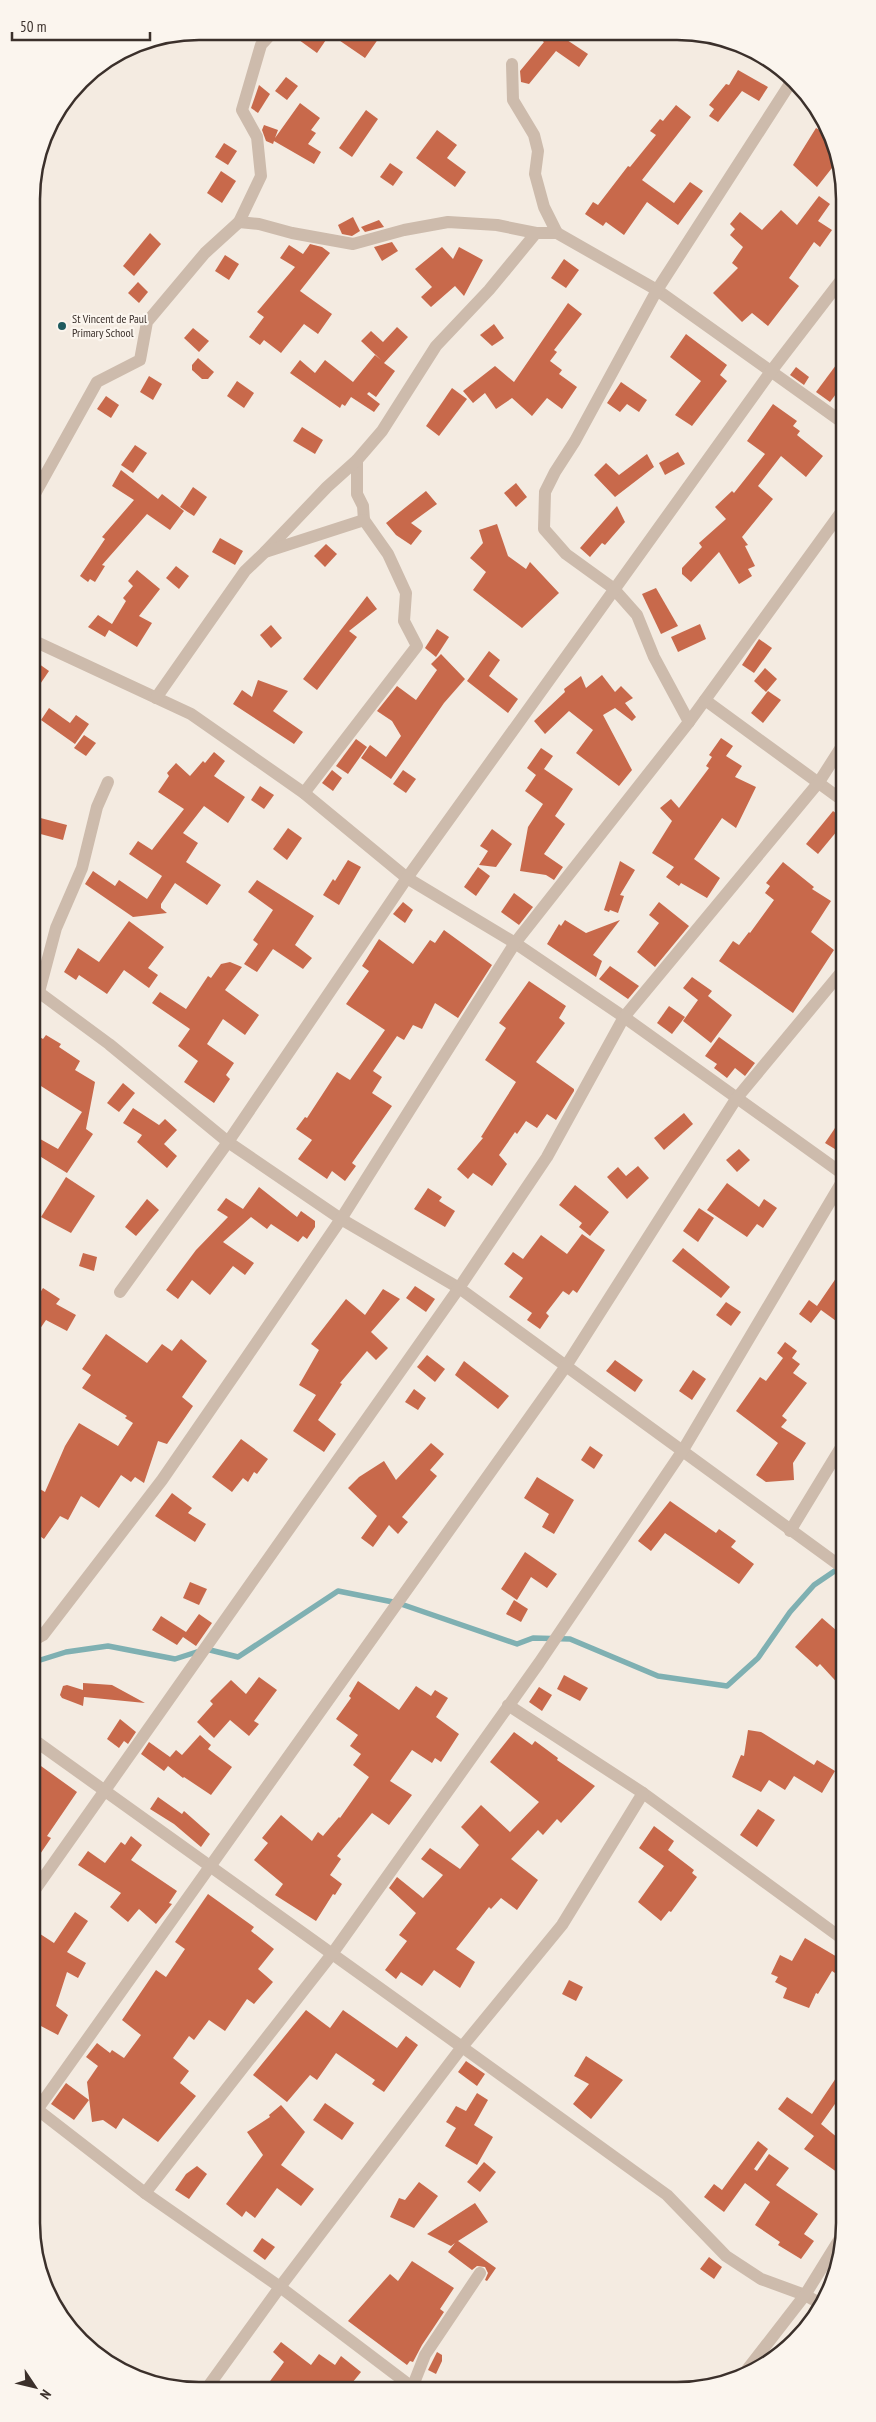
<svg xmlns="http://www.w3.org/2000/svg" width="876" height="2422" viewBox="0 0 876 2422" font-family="'PT Sans Narrow',sans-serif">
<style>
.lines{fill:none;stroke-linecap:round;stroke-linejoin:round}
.stream{stroke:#7fb0b2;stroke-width:5.5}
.building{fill:#c8694b}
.minor{stroke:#cdbbac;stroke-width:12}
.poi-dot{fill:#1f5a5e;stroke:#fbf5ee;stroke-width:2}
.labels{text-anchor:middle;stroke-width:4.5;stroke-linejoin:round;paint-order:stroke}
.poi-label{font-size:12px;fill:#3b302b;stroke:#fbf5ee;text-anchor:start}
.rim{fill:none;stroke:#3b302b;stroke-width:2.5}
</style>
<rect width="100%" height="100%" fill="#f4ebe1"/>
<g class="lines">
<polyline class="stream" points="34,1662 66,1652 108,1646 175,1659 206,1649 238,1657 338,1591 398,1603 517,1644 533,1638 570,1639 658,1676 727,1686 758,1658 790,1612 814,1585 842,1566"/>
</g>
<g class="building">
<polygon points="288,32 383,32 365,58 330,34 317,53"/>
<polygon points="532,33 558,34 588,54 579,67 556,51 529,84 521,82 520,71 544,42"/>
<polygon points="738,70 768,87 759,101 742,91 718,122 709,116 714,109 709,105 726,84 729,85"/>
<polygon points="286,77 298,86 287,100 275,91"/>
<polygon points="259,85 270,94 258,113 251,108"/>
<polygon points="300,103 320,118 311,130 316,133 308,144 321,152 314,164 274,141 273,144 266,141 262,130 264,125 278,130 275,138"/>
<polygon points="676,105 691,117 642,180 674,203 690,182 703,191 678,225 647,202 624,235 606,222 603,226 585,214 593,202 598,205 628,166 630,167 656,135 650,131 660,119 663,121"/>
<polygon points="366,110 378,119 352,157 339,148"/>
<polygon points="827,127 839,159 817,187 793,165 816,128 823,132"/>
<polygon points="437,130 457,145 447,158 466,172 455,187 416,158"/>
<polygon points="224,143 237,151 228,165 215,157"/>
<polygon points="390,163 403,172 393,186 380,177"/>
<polygon points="221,171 236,181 222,203 207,193"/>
<polygon points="819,196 830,204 818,221 832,230 820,247 814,242 789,278 799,286 768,326 752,313 742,322 713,293 738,268 732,263 743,247 730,235 735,229 730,224 740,212 762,230 781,210 797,225"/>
<polygon points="353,217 360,231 352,236 342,234 338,225"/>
<polygon points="379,220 384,227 365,232 361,227"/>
<polygon points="150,233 161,244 134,276 123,266"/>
<polygon points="392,242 398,251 382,261 374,247"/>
<polygon points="310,244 322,247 330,253 300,291 332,314 318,334 304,324 281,353 264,340 260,345 249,337 264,317 257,312 295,267 280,258 289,245 303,254"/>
<polygon points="442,247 453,259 459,247 483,260 464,296 455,286 431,307 421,297 432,287 415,269"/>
<polygon points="225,255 239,264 229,280 215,271"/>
<polygon points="564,259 579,270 566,288 551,278"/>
<polygon points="138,282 148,292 139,303 128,293"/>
<polygon points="568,303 582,314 554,350 557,352 550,361 562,370 559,374 577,387 562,409 547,398 532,416 512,398 496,409 485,393 473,403 463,391 495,366 514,382"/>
<polygon points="494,324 504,338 492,346 480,335"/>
<polygon points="397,327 408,337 384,363 395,371 376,397 369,392 367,394 380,404 374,412 351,397 345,406 342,404 340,408 290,373 300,360 315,373 325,360 353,382 375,355 381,360 361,341 371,331 383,342"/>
<polygon points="193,328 209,341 199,352 184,338"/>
<polygon points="686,334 727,365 720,375 727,381 692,426 675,415 701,381 670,357"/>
<polygon points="842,357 842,386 830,402 816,392"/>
<polygon points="198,358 214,372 208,379 202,379 192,370 192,365"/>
<polygon points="796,367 809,377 804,385 790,375"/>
<polygon points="149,376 162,384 153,400 140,392"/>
<polygon points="237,381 254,393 244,408 227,396"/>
<polygon points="621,382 647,400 639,412 627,404 620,412 607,403"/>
<polygon points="452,388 467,399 439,436 426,426"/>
<polygon points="106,396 119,405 111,418 97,409"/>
<polygon points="773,404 797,421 793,426 800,431 797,435 823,456 806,477 781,456 758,486 773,499 742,537 748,545 745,546 755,566 748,569 752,576 739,584 719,552 691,582 682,574 682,568 702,547 699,543 726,519 715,507 732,491 734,493 765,454 747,441"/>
<polygon points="302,427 323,440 315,454 293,441"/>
<polygon points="135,445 147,453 133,473 121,465"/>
<polygon points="678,452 685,464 665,475 659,463"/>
<polygon points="647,454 654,467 615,497 594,475 606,463 619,475"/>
<polygon points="121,470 158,499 162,494 184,511 170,530 147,514 102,565 105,566 95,582 90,579 88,582 80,576 105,539 102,537 134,500 112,486"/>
<polygon points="516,483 527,497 516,507 504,493"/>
<polygon points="193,487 207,497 194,516 180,507"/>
<polygon points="426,491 437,504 411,523 422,531 411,545 396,535 386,523"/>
<polygon points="617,506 625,522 605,545 602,543 590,557 580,548"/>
<polygon points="497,524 508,556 526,569 530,562 559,593 522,628 473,590 486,572 470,558 483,543 479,530"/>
<polygon points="220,538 243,551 235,565 212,552"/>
<polygon points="326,544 337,554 325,567 314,556"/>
<polygon points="176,566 189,576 179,589 166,578"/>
<polygon points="137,570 160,589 139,616 152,623 137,647 109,630 105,637 88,627 98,615 112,624 126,601 123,598 133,586 128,581"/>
<polygon points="656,588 678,626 661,634 642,594"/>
<polygon points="367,596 377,609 349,631 357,637 317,690 303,679"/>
<polygon points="700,624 706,639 678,652 671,637"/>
<polygon points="271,625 282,638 271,648 260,635"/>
<polygon points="437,629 449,637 436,657 425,648"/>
<polygon points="759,639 772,648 754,673 742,665"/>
<polygon points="489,651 500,660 489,676 518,699 508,713 467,681"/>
<polygon points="441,654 465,679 444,703 391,779 361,758 370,745 386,757 401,736 392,721 377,711 397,686 416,700 437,670 431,664"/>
<polygon points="32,659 49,671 32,696"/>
<polygon points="765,668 777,679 766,692 754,681"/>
<polygon points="602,675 615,692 621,686 633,698 625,703 636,717 632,721 615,708 603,715 632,770 619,786 576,753 593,730 569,711 545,734 534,721 565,692 564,689 581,676 586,688"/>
<polygon points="258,680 288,691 273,711 303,732 294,744 233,704 242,690 252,697"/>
<polygon points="768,691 781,700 763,723 751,713"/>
<polygon points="49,708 70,723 76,715 89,724 75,744 41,720"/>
<polygon points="84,735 96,743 86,756 74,748"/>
<polygon points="721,738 733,746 726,756 742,766 735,777 756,787 736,828 722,818 694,859 720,878 707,898 681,883 679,886 666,877 674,867 652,853 672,821 660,808 671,799 679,808 709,768 706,766 712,757 709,755"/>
<polygon points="356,739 367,747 348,774 336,766"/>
<polygon points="541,748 553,756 544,769 573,789 555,816 565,824 544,854 563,867 554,880 546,875 520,871 528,827 543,804 525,791 536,775 527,768"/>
<polygon points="214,752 225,761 214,776 245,797 228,823 204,806 183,833 198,843 186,862 221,885 207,905 175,883 161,904 161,908 167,913 133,917 85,884 93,871 115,886 119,880 147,899 162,876 129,854 138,841 152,850 184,809 158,792 169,776 167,773 176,763 190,776 203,761 205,763"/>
<polygon points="332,770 342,778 333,791 322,783"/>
<polygon points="403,770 416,779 406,793 393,784"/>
<polygon points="260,786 274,795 264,809 251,800"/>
<polygon points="833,811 842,818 842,825 818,854 806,844"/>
<polygon points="33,816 67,825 63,840 33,832"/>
<polygon points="288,828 302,838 287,860 273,849"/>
<polygon points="492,829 512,844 496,867 479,865 488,851 480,846"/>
<polygon points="348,860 361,867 339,905 323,895 333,879 335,881"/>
<polygon points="620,861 635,870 620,895 624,896 618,913 610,910 609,912 604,910"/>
<polygon points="783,862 814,887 812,889 831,901 811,932 834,950 793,1013 719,961 733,941 739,945 749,932 750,933 774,900 765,893 770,886 766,883"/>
<polygon points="478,867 490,876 476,896 464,887"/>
<polygon points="257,880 314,916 295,945 312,958 303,969 273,949 257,972 244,964 258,944 253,940 273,910 248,892"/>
<polygon points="514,893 533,907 519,925 501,912"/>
<polygon points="403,902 413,910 405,923 393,914"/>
<polygon points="659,902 689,926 655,967 637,952 659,923 649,915"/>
<polygon points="565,920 586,933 620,920 593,955 602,961 596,977 547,944 559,924 561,926"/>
<polygon points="129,921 164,947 148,968 158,975 149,988 124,970 107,994 79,975 76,980 64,972 78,948 99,962"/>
<polygon points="444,930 492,965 458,1018 435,1003 422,1029 413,1025 404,1040 397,1036 373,1071 382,1077 372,1093 392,1106 352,1163 356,1166 345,1181 332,1171 327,1179 298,1159 312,1140 296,1129 305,1117 307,1118 337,1072 350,1080 385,1030 346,1004 369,971 362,966 379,939 413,964 430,940 435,943"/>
<polygon points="230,962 242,967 225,990 259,1015 245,1035 223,1019 207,1044 234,1063 226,1075 230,1079 214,1103 184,1082 198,1061 178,1046 190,1029 152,1003 160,992 186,1009 208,976 211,978 221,964"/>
<polygon points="610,966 639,986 628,999 599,979"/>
<polygon points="692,977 712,991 708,996 732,1015 711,1043 683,1021 698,1000 683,988"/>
<polygon points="529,981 566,1006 559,1018 565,1023 536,1062 574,1089 574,1091 556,1120 547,1114 537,1128 526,1121 517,1134 515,1132 499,1155 507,1164 492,1186 473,1173 468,1179 457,1169 483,1138 481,1137 516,1082 485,1060 506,1028 499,1023"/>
<polygon points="669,1006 685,1017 672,1034 657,1023"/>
<polygon points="33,1033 43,1039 46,1035 61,1044 59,1047 80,1061 75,1070 95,1082 86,1129 93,1134 67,1173 33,1152 33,1135 58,1149 82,1112 33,1081"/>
<polygon points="719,1037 755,1063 745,1076 735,1068 727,1078 714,1068 717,1064 705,1056"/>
<polygon points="123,1083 135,1093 119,1112 107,1103"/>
<polygon points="133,1108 159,1125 165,1119 177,1130 164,1144 177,1156 167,1168 137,1142 142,1135 123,1123"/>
<polygon points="684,1113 693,1124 664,1150 654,1138"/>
<polygon points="843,1116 843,1154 825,1143"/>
<polygon points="739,1149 750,1160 737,1172 726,1160"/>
<polygon points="638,1166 649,1178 627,1199 607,1177 618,1167 626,1176"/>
<polygon points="66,1177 95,1196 71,1233 41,1217"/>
<polygon points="727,1183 759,1207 764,1199 777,1208 763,1228 757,1224 747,1237 707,1210"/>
<polygon points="575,1185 609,1212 590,1236 579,1227 582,1223 559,1205"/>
<polygon points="259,1187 297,1217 301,1211 315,1221 315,1227 307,1239 303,1236 298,1242 271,1224 267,1229 251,1217 223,1242 254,1263 245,1275 233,1266 210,1295 192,1280 178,1299 166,1290 196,1250 228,1217 217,1210 226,1198 243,1209"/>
<polygon points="428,1188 442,1197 439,1201 455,1211 445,1227 414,1209"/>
<polygon points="147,1199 159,1210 136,1236 125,1227"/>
<polygon points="699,1208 714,1218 698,1242 683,1231"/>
<polygon points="582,1234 605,1250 577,1293 573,1290 569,1295 563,1291 546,1313 549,1316 540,1329 527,1320 532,1313 509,1297 523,1278 504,1264 513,1252 523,1259 541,1235 567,1254"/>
<polygon points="683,1248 730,1287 721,1298 672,1261"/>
<polygon points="83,1253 97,1257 94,1271 79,1266"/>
<polygon points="843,1268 843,1326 821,1310 811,1323 799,1314 809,1300 817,1306"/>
<polygon points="415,1286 435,1299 426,1312 406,1298"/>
<polygon points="43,1288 60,1299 56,1304 76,1315 67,1331 46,1320 33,1339 33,1304"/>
<polygon points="383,1289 400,1299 371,1332 388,1348 376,1360 367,1351 340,1383 342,1384 318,1420 336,1434 324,1452 293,1431 316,1395 299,1385 319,1350 311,1344 346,1299 365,1315"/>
<polygon points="726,1302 741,1312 731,1326 716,1315"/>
<polygon points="106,1334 147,1363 162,1344 172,1351 181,1339 207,1361 182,1397 193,1406 167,1444 158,1441 144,1483 135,1477 131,1482 121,1475 99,1508 81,1496 68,1520 60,1516 44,1539 34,1532 33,1485 45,1492 65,1446 79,1423 118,1446 133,1423 125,1418 127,1416 82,1388 91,1375 82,1369"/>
<polygon points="785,1342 797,1351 792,1358 800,1364 793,1373 807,1383 782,1416 787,1420 781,1427 806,1443 793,1463 794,1480 766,1482 756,1475 778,1443 736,1411 760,1377 766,1381 783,1358 777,1353"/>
<polygon points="427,1355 445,1369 435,1382 417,1367"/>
<polygon points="615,1360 643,1380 635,1392 606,1371"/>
<polygon points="464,1361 509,1396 498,1409 455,1375"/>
<polygon points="693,1370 706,1379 692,1400 679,1391"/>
<polygon points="414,1389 426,1398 418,1410 405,1402"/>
<polygon points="241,1439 268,1459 257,1474 254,1472 248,1482 243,1478 232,1492 212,1477"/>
<polygon points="431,1443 444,1454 430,1470 437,1476 402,1517 408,1522 398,1534 389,1525 373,1547 361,1538 377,1516 348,1488 359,1477 384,1461 396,1480"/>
<polygon points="590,1446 603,1455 594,1469 581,1460"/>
<polygon points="537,1477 574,1500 554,1534 542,1527 549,1514 524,1498"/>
<polygon points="172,1493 192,1508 188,1513 206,1524 195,1542 155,1516"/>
<polygon points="670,1501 716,1533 719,1529 736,1541 731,1547 754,1564 739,1584 665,1533 651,1551 638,1541"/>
<polygon points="525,1552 557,1574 547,1588 531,1577 517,1600 501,1589"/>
<polygon points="190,1582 207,1589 199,1605 183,1598"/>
<polygon points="514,1600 528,1609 521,1622 506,1614"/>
<polygon points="199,1614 212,1623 196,1646 183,1637 177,1645 152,1630 161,1616 186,1632"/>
<polygon points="822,1618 844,1637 844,1690 820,1664 817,1667 795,1647"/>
<polygon points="564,1675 588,1688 580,1701 557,1689"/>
<polygon points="259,1677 277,1690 254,1721 259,1724 249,1736 230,1720 214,1738 197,1722 213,1704 210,1701 231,1680 246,1694"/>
<polygon points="358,1681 399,1710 416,1686 431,1696 435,1690 448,1698 436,1717 459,1734 441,1762 435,1758 432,1763 412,1750 390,1781 412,1795 389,1825 372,1813 337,1856 341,1859 330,1875 342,1884 335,1895 333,1894 316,1921 275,1895 283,1884 254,1860 268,1843 262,1838 281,1815 312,1841 318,1832 323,1836 339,1817 340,1818 369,1777 353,1765 361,1754 350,1746 358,1735 336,1719 351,1698 349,1696"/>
<polygon points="83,1683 112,1685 145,1703 84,1697 83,1706 62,1698 60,1695 63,1686 67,1685 83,1690"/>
<polygon points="539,1687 552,1695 542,1711 529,1702"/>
<polygon points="120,1719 136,1732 128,1744 124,1741 119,1748 107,1739"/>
<polygon points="748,1730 761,1732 814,1765 817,1760 835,1771 822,1793 794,1776 785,1790 769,1780 761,1792 732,1777 741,1755 744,1756"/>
<polygon points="514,1732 532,1745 535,1741 558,1758 557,1760 595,1786 561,1823 557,1819 543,1835 538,1830 511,1859 538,1880 517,1910 501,1898 491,1909 489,1907 456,1949 475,1962 460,1988 434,1970 422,1986 401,1972 396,1979 385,1970 407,1941 399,1935 416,1913 389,1888 397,1877 423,1898 443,1875 421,1859 430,1848 460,1869 479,1845 461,1827 481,1805 510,1832 539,1802 490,1762"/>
<polygon points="200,1735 211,1745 208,1749 232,1767 211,1795 184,1777 183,1778 168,1766 164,1771 141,1754 149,1742 170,1757 176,1750 182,1755"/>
<polygon points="34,1761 77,1792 47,1836 51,1838 34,1863"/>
<polygon points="158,1797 182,1814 184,1811 210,1834 201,1847 174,1824 150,1809"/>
<polygon points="758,1809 775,1820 757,1847 740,1835"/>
<polygon points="654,1826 674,1841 668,1850 694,1870 692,1873 697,1877 671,1912 669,1911 661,1921 638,1902 664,1866 639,1848"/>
<polygon points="131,1836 142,1845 131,1860 177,1891 169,1903 172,1904 156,1924 139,1909 128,1922 110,1907 121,1893 78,1865 88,1851 105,1863 121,1842 125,1845"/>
<polygon points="208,1894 254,1927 251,1931 274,1949 258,1969 273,1982 254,2004 247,1999 225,2031 209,2020 194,2040 189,2036 173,2058 189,2071 180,2083 196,2096 158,2142 123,2118 116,2129 103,2120 92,2122 87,2082 98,2066 86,2057 97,2043 110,2053 112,2050 124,2058 141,2035 122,2020 156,1970 166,1977 185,1949 175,1942"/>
<polygon points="75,1912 88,1921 67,1952 86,1963 78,1978 67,1972 56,2006 68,2015 58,2035 39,2025 34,2025 34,1930 54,1943"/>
<polygon points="805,1938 844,1961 835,1973 832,1971 818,1994 816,1993 809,2008 783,1998 787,1988 775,1982 778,1977 771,1974 780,1955 792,1961"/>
<polygon points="569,1980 583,1987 576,2001 562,1994"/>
<polygon points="306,2010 330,2028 343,2010 397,2048 406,2036 418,2045 384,2092 372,2084 375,2080 336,2053 317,2080 310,2075 287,2102 253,2075"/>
<polygon points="586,2056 623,2080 591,2119 573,2104 589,2084 574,2076"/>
<polygon points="466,2061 485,2074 477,2086 458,2072"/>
<polygon points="844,2066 844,2091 821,2124 844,2143 844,2177 804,2149 814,2136 778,2109 787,2097 812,2114"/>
<polygon points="66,2083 89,2100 74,2120 51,2104"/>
<polygon points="477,2093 488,2100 474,2125 493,2137 477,2165 445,2146 456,2128 446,2122 456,2106 466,2111"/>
<polygon points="325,2103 354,2123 342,2140 313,2120"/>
<polygon points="281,2105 305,2132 281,2165 314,2189 301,2206 277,2188 255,2218 246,2211 242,2217 226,2204 263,2155 247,2132 270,2117 269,2115"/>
<polygon points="758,2141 768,2149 754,2169 757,2171 769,2154 789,2168 776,2185 818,2214 804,2234 814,2241 801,2259 778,2245 780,2242 755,2225 770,2202 745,2183 724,2212 704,2197 714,2184 722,2190"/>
<polygon points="484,2162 496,2172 480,2192 467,2182"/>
<polygon points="197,2166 207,2174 189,2199 175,2190 186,2174"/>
<polygon points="419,2182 438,2196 414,2228 390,2217 399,2198 405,2200"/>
<polygon points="475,2203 488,2222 458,2241 496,2268 487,2281 485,2280 488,2273 485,2267 477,2266 472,2270 448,2252 455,2243 451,2246 427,2234"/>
<polygon points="262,2238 275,2247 265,2260 253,2251"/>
<polygon points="709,2257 722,2267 714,2279 700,2269"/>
<polygon points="412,2261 454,2288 440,2309 444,2312 422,2345 413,2362 410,2361 407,2365 348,2321 390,2274 398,2281"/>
<polygon points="281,2342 311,2365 319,2354 335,2365 341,2356 361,2372 348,2388 265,2388 284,2362 273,2352"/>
<polygon points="437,2352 442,2355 442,2361 436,2374 428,2370"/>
</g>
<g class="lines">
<g class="minor">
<polyline points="512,64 513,100 534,135 538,151 535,174 544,207 557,233"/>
<polyline points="239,222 259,224 292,233 353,244 404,230 448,222 497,225 536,233"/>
<polyline points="357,460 357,494 363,506 364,520"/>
<polyline points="32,499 97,382 140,360 147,322 205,253 239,222 261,176 257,137 242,110 261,45 273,32"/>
<polyline points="265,552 327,487 357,460 382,431 436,346 489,290 536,233 557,233 657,290 842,422"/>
<polyline points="32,640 191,714 304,793 407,878 515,943 624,1017 843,1174"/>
<polyline points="156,698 245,571 265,552 364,520 388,554 406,593 404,621 417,646 304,793"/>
<polyline points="705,700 842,800"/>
<polyline points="689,722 654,657 637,615 613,588 566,554 544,529 545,492 555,472 575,441 657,290 793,79"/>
<polyline points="33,988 109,1044 228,1142 341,1219 459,1288 843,1568"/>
<polyline points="39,992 56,928 82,868 97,807 108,782"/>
<polyline points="120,1292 228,1142 407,878 772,370 842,279"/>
<polyline points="790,1531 843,1444"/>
<polyline points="34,1640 43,1635 162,1480 244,1361 341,1219 515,943 689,722 842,511"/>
<polyline points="508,1705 643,1793 844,1940"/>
<polyline points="34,1740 462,2047 280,2287 207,2388"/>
<polyline points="643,1793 562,1925 462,2047 667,2195 726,2256 761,2279 805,2295 821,2304"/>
<polyline points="34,1891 459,1288 547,1157 624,1017 819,782 842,746"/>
<polyline points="34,2107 145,2193 280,2287 412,2387"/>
<polyline points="34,2114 566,1366 736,1099 843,970"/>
<polyline points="145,2193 332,1954 539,1663 683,1450 843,1180"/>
<polyline points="743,2375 805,2295 844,2232"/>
<polyline points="412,2388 425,2355 480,2273"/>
</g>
</g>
<circle class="poi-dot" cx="62" cy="326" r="5"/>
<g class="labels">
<g class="poi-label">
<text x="72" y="323">St Vincent de Paul<tspan x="72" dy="14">Primary School</tspan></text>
</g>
</g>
<path d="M0 0H876V2422H0ZM199 40H677A159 159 0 0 1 836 199V2223A159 159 0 0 1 677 2382H199A159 159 0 0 1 40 2223V199A159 159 0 0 1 199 40Z" fill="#fbf5ee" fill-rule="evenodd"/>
<path class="rim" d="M199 40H677A159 159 0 0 1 836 199V2223A159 159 0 0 1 677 2382H199A159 159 0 0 1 40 2223V199A159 159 0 0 1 199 40Z"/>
<g transform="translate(35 2387) rotate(125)" stroke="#fbf5ee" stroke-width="4" paint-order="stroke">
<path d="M0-4L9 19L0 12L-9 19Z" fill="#3b302b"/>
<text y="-8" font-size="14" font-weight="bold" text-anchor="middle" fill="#3b302b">N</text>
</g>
<path d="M12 32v8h138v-8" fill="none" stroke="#3b302b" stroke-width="2.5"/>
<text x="20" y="32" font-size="15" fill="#3b302b" stroke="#fbf5ee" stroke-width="4" paint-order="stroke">50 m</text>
</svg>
